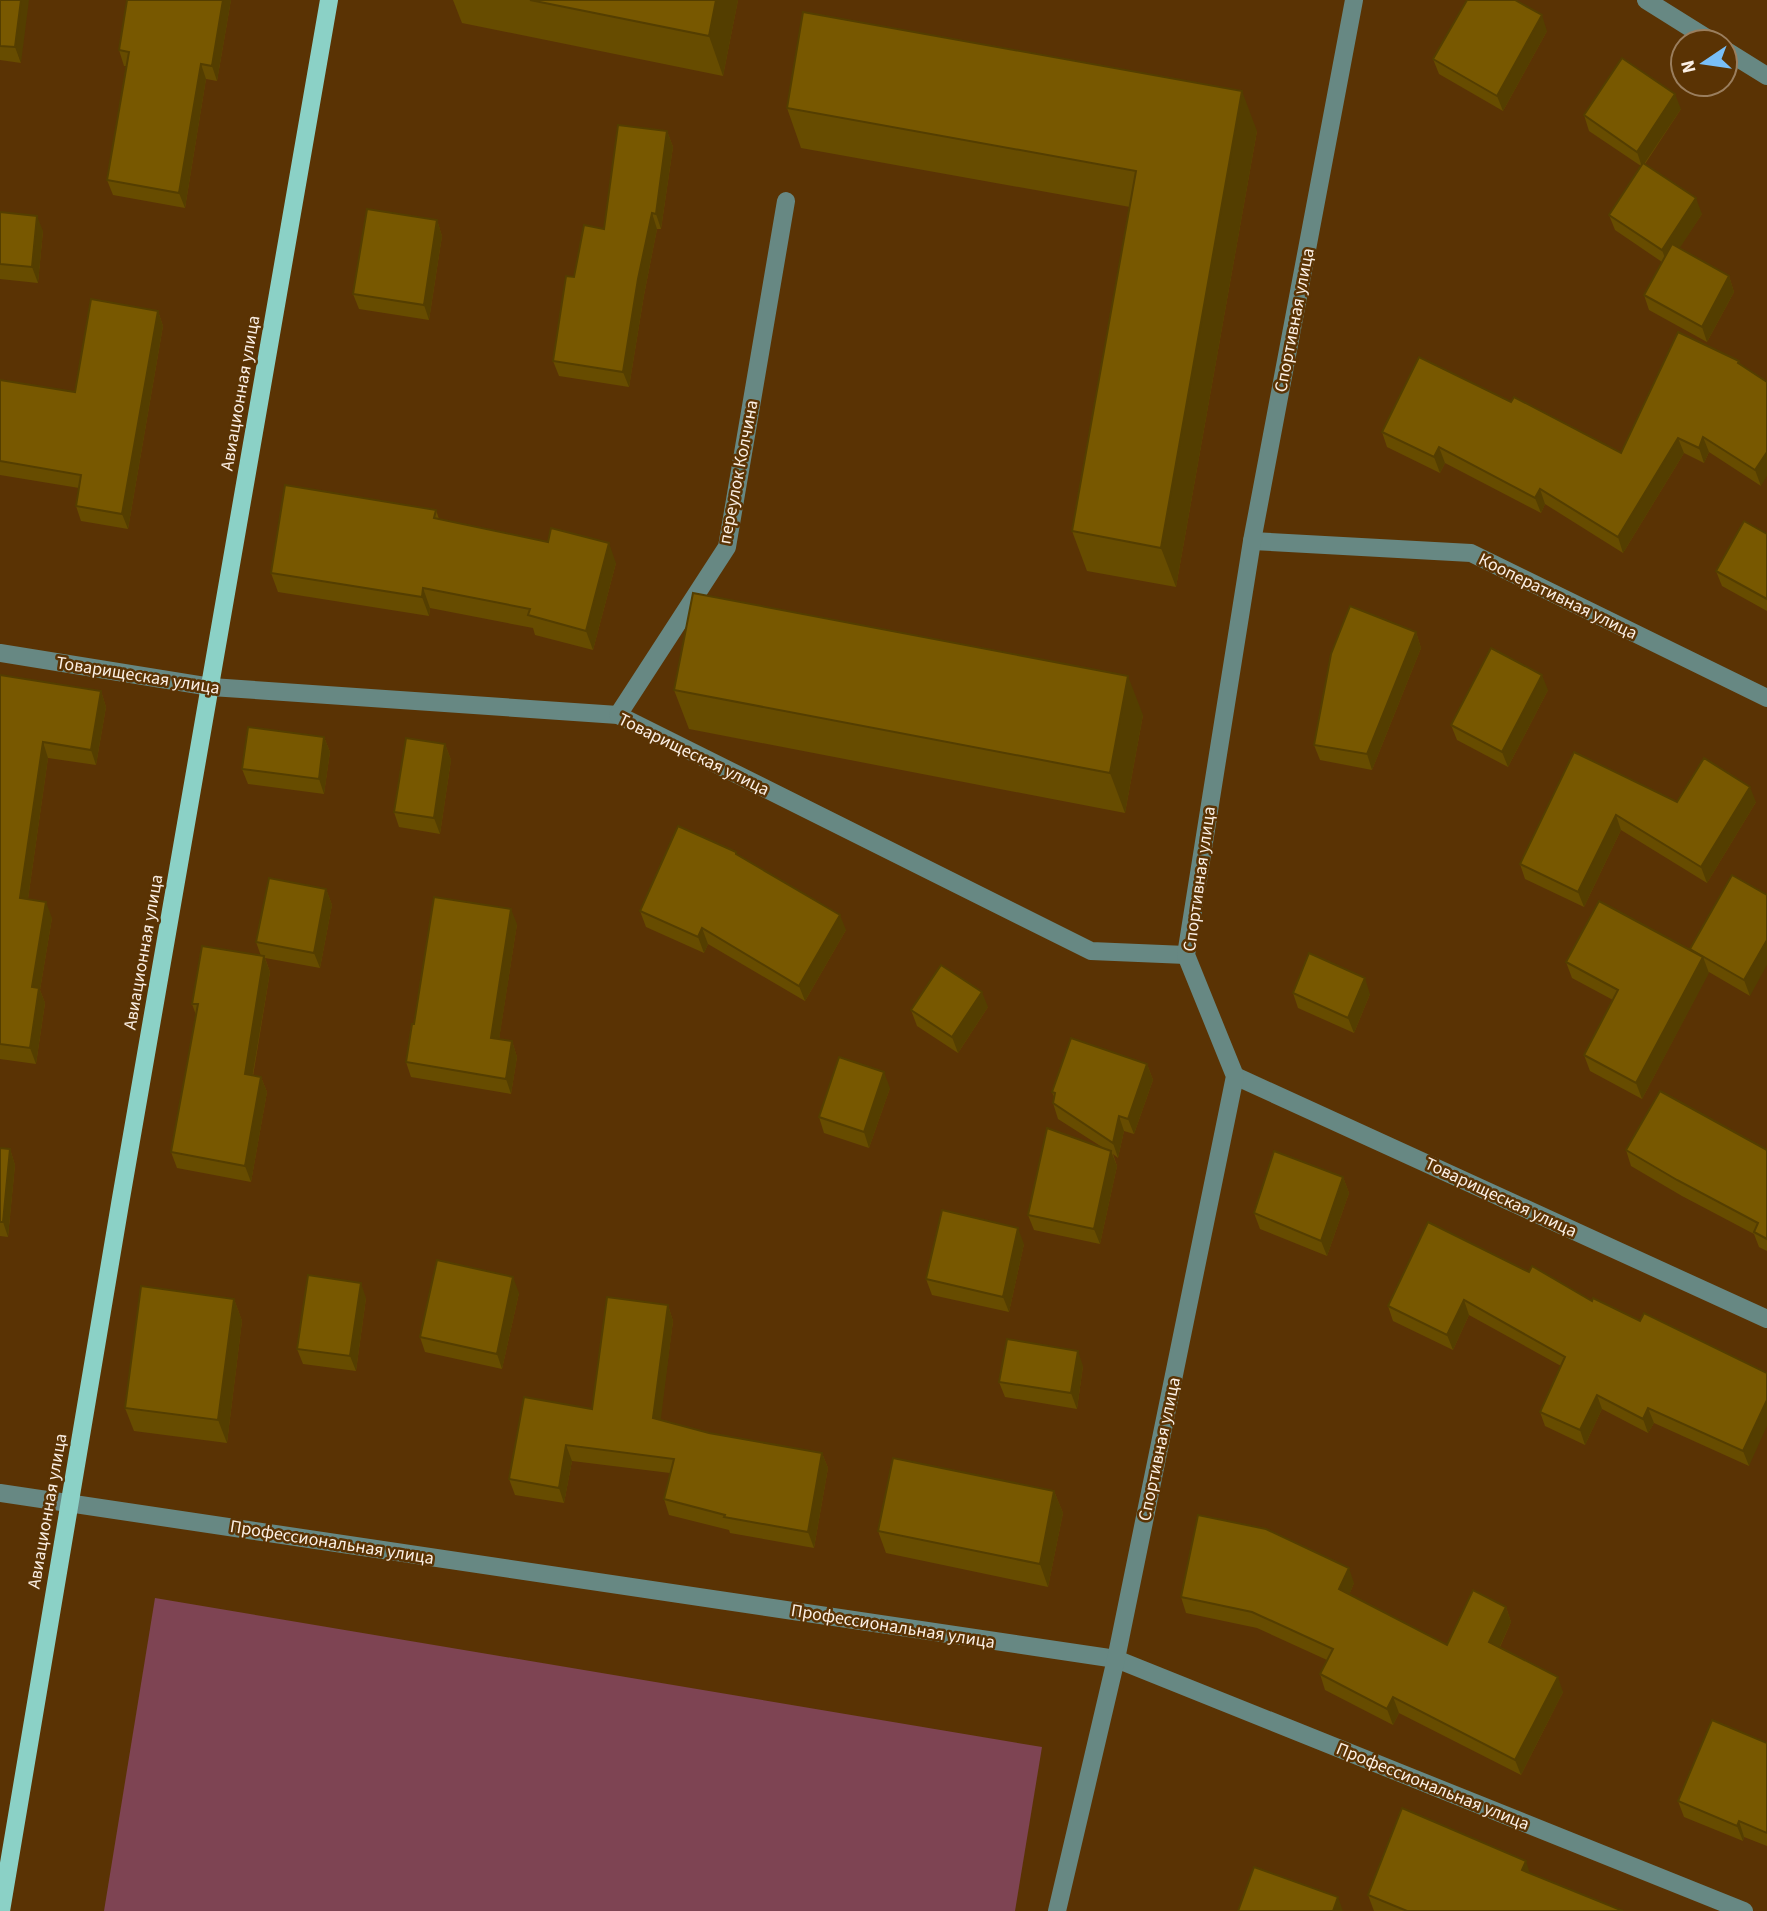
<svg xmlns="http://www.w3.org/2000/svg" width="1767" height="1911" viewBox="0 0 1767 1911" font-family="'Source Sans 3',sans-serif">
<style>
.green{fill:#7e4453}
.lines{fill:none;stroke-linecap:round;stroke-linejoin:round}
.minor{stroke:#678883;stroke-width:18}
.major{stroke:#8bd1c6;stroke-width:18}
.wall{fill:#674c00}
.shaded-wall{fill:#543e00}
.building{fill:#785800;stroke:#543e00;stroke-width:2}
.labels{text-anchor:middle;stroke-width:5;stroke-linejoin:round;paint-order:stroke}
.street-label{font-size:18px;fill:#fbefe4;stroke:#5a3304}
</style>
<rect width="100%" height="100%" fill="#5a3304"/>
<polygon class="green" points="155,1598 1042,1747 1015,1911 104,1911"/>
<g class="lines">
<g class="minor">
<polyline points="1646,0 1713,42"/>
<polyline points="1725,50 1767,76"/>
<polyline points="1252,541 1471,553 1767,698"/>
<polyline points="0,653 211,687 618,715 1091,951 1186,955"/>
<polyline points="618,715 727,547 786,201"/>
<polyline points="1235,1076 1767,1319"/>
<polyline points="0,1493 1116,1659 1744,1911"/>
<polyline points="1057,1911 1116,1659 1235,1076 1186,955 1252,541 1354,0"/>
</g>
<polyline class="major" points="1,1911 120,1204 329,0"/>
</g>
<g class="wall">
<polygon points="0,0 21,63 0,60"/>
<polygon points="231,0 217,81 206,79 185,208 113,195 107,180 126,66 124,66 119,50"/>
<polygon points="453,0 738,0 723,76 462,23"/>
<polygon points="1547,31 1503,111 1439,74 1433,59"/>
<polygon points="787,108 1257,131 1176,587 1087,571 1072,531 1130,207 801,148"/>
<polygon points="1681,109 1645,164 1702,214 1679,248 1729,276 1734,292 1707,342 1649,310 1644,295 1662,262 1615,230 1609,215 1641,166 1589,131 1584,115"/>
<polygon points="667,131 673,147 661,229 657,229 644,295 629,387 559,376 553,361 574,277 604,229"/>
<polygon points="0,212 43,231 38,283 0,279"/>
<polygon points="437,220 442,236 429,320 359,309 353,294"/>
<polygon points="158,311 163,326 128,529 81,521 76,506 79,488 0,475 0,380 75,392"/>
<polygon points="1739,361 1761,486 1709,452 1704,463 1684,453 1623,553 1545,504 1541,513 1445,463 1440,473 1387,447 1382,432 1511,402 1621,453"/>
<polygon points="436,510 439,519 616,563 593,650 535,635 533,628 430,608 429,616 278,592 271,573"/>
<polygon points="1767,534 1767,611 1722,586 1716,571"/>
<polygon points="1416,632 1421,648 1372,770 1320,760 1314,745"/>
<polygon points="0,675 101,691 106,707 96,765 48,758 28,899 52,918 40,990 45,1003 36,1064 0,1059"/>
<polygon points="674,690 1143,715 1125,813 689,729"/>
<polygon points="1548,690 1508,767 1457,740 1451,725"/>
<polygon points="324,737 330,752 324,794 248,784 242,769"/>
<polygon points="445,744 451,760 440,834 399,827 394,812"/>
<polygon points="1574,752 1677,802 1756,802 1707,883 1621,830 1584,907 1525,879 1520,864"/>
<polygon points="736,852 737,855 846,930 805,1001 708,944 704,953 646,927 640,911"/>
<polygon points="1732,875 1750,996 1709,972 1642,1099 1590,1071 1584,1055 1613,1000 1572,978 1566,962 1690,950"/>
<polygon points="326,889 332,905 320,968 265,958 270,972 253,1076 261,1077 267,1092 251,1182 177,1168 171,1152 196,1015 192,1004 261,956 256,942"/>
<polygon points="517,924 499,1039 512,1041 517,1057 511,1094 411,1077 406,1062 414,1024"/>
<polygon points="1293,993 1370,994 1354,1033 1298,1008"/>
<polygon points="988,1007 958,1053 917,1026 911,1010"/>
<polygon points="1147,1064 1153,1080 1134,1134 1124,1131 1118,1158 1113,1154 1117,1166 1100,1244 1034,1230 1028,1215 1102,1147 1058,1119 1053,1103 1054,1097 1052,1092"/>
<polygon points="890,1088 869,1148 824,1133 819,1117"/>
<polygon points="0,1148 10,1149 15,1165 8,1237 0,1236"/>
<polygon points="1626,1150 1767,1150 1767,1251 1759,1247 1754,1234 1682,1196 1631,1166"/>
<polygon points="1343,1177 1349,1193 1327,1256 1260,1229 1254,1213"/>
<polygon points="1024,1244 1009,1312 932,1295 926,1279"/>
<polygon points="1529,1272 1592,1301 1767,1373 1749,1466 1654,1423 1648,1433 1602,1409 1585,1445 1545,1426 1540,1412 1561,1366 1469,1315 1453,1350 1393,1321 1388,1306"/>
<polygon points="519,1293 502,1369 425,1352 420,1337"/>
<polygon points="366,1298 356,1371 303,1364 297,1349"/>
<polygon points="234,1299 242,1321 227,1443 134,1431 125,1408"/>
<polygon points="668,1305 673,1321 660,1420 709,1433 822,1453 828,1468 814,1548 730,1533 729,1530 669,1515 664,1499 670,1473 572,1461 564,1503 515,1495 509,1479 592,1409"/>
<polygon points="1083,1366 1077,1409 1005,1397 999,1382"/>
<polygon points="1054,1491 1063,1513 1048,1587 886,1553 878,1531"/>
<polygon points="1354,1583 1349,1595 1447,1645 1506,1607 1511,1622 1500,1647 1563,1692 1521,1775 1399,1713 1393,1725 1325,1690 1320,1674 1327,1660 1257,1628 1186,1613 1181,1597"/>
<polygon points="1767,1743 1767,1846 1744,1837 1743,1841 1684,1817 1678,1801"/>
<polygon points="1530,1873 1623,1911 1374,1911 1368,1895"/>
</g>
<g class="shaded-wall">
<polygon points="21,0 29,0 21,63 15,47"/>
<polygon points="223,0 231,0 217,81 212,66"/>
<polygon points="716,0 738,0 723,76 709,36"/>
<polygon points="1542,15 1547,31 1503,111 1497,96"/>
<polygon points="201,64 206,79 185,208 179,193"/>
<polygon points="1242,91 1257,131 1176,587 1161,548"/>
<polygon points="1675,94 1681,109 1642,167 1637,152"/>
<polygon points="667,131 673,147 661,229 656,214"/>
<polygon points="1696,198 1702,214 1668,266 1662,250"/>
<polygon points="652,213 657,229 644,295 629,387 623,372 638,279"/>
<polygon points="37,216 43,231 38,283 32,267"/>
<polygon points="437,220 442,236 429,320 424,305"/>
<polygon points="1729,276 1734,292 1707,342 1702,327"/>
<polygon points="158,311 163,326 128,529 122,514"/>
<polygon points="1703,437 1709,452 1704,463 1699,448"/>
<polygon points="1678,438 1684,453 1623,553 1618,537"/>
<polygon points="1439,447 1445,463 1440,473 1434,457"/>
<polygon points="1767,452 1767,476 1761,486 1755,470"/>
<polygon points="1540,489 1545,504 1541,513 1535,498"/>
<polygon points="609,543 616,563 593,650 586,631"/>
<polygon points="423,588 430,608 429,616 422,597"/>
<polygon points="1416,632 1421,648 1372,770 1367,754"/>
<polygon points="1542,675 1548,690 1508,767 1502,752"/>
<polygon points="1128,676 1143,715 1125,813 1110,773"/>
<polygon points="101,691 106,707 96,765 91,750"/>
<polygon points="324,737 330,752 324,794 319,779"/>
<polygon points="43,742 48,758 26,913 20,898"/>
<polygon points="445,744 451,760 440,834 434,818"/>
<polygon points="1750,787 1756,802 1707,883 1701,867"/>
<polygon points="1616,815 1621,830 1584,907 1578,892"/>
<polygon points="326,889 332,905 320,968 314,953"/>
<polygon points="46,902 52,918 40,990 45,1003 36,1064 30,1048 32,987"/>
<polygon points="511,909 517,924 497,1053 491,1038"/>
<polygon points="840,915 846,930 805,1001 799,986"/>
<polygon points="702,928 708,944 704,953 698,937"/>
<polygon points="1767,940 1767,965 1750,996 1744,980"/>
<polygon points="264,956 270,972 250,1090 245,1074"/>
<polygon points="1703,957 1709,973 1642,1099 1636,1083"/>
<polygon points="1365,978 1370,994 1354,1033 1348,1018"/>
<polygon points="982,992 988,1007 958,1053 952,1037"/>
<polygon points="512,1041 517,1057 511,1094 506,1079"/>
<polygon points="1147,1064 1153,1080 1134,1134 1128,1119"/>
<polygon points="884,1072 890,1088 869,1148 864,1132"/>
<polygon points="261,1077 267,1092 251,1182 245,1166"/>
<polygon points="1119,1116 1124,1131 1118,1158 1113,1143"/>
<polygon points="10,1149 15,1165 8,1237 3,1222"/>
<polygon points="1111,1151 1117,1166 1100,1244 1094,1229"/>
<polygon points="1343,1177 1349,1193 1327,1256 1321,1241"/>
<polygon points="1018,1228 1024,1244 1009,1312 1003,1297"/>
<polygon points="513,1277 519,1293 502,1369 497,1354"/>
<polygon points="361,1283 366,1298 356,1371 350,1356"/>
<polygon points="234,1299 242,1321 227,1443 218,1420"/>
<polygon points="1464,1300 1469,1315 1453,1350 1447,1335"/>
<polygon points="668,1305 673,1321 659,1434 653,1418"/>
<polygon points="1078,1351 1083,1366 1077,1409 1071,1393"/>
<polygon points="1597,1395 1602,1409 1585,1445 1580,1430"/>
<polygon points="1767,1400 1767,1426 1749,1466 1743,1451"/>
<polygon points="1648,1408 1654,1423 1648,1433 1643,1419"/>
<polygon points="566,1445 572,1461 564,1503 559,1488"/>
<polygon points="822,1453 828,1468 814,1548 808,1532"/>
<polygon points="1054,1491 1063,1513 1048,1587 1040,1564"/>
<polygon points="1349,1568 1354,1583 1345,1605 1339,1589"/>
<polygon points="1506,1607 1511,1622 1495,1657 1489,1642"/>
<polygon points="1558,1677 1563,1692 1521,1775 1515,1760"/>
<polygon points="1393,1697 1399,1713 1393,1725 1387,1709"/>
<polygon points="1739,1821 1744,1837 1743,1841 1737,1826"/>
<polygon points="1526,1861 1531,1877 1522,1870"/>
<polygon points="1338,1897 1343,1911 1333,1911"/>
</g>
<g class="building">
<polygon points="0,0 21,0 15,47 0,46"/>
<polygon points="127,0 223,0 212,66 201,64 179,193 107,180 129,52 119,50"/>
<polygon points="530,0 716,0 709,36"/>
<polygon points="1467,0 1515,0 1542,15 1497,96 1433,59"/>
<polygon points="803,12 1242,91 1161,548 1072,531 1136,171 787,108"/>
<polygon points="1622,58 1675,94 1637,152 1584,115"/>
<polygon points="618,125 667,131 656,214 652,213 638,279 623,372 553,361 566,276 574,277 584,225 604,229"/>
<polygon points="1643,163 1696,198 1662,250 1609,215"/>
<polygon points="367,209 437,220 424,305 353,294"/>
<polygon points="0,212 37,216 32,267 0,264"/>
<polygon points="1672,244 1729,276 1702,327 1644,295"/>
<polygon points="91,299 158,311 122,514 76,506 81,475 0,461 0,380 75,392"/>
<polygon points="1678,332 1739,361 1738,363 1767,382 1767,452 1755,470 1703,437 1699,448 1678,438 1618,537 1540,489 1535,498 1439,447 1434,457 1382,432 1419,357 1511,402 1514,397 1621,453"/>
<polygon points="285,485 436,510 434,518 548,542 551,528 609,543 586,631 528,615 530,609 423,588 422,597 271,573"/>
<polygon points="1744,521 1767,534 1767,599 1716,571"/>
<polygon points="693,593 1128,676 1110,773 674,690"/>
<polygon points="1350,606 1416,632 1367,754 1314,745 1331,654"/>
<polygon points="1491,648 1542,675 1502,752 1451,725"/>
<polygon points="0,675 101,691 91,750 43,742 20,898 46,902 32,987 39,988 30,1048 0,1044"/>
<polygon points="248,727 324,737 319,779 242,769"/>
<polygon points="406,738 445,744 434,818 394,812"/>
<polygon points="1574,752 1677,802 1704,758 1750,787 1701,867 1616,815 1578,892 1520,864"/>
<polygon points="678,826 736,852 736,854 840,915 799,986 702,928 698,937 640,911"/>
<polygon points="1732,875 1767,895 1767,940 1744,980 1690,949"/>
<polygon points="269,878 326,889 314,953 256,942"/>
<polygon points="434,897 511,909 491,1038 512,1041 506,1079 406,1062 412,1024 414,1024"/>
<polygon points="1599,901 1703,957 1636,1083 1584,1055 1618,990 1566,962"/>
<polygon points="202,946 264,956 245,1074 261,1077 245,1166 171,1152 198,1004 192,1004"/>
<polygon points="1309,953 1365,978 1348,1018 1293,993"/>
<polygon points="941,965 982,992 952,1037 911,1010"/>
<polygon points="1071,1038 1147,1064 1128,1119 1119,1116 1113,1143 1053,1103 1055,1093 1052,1092"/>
<polygon points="839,1057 884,1072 864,1132 819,1117"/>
<polygon points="1660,1091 1767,1150 1767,1239 1754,1232 1758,1223 1677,1180 1626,1150"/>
<polygon points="1047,1128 1111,1151 1094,1229 1028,1215"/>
<polygon points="0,1148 10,1149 3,1222 0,1222"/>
<polygon points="1274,1151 1343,1177 1321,1241 1254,1213"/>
<polygon points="942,1210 1018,1228 1003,1297 926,1279"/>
<polygon points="1428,1222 1529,1272 1532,1266 1592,1301 1593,1298 1640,1321 1644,1313 1767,1373 1767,1400 1743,1451 1648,1408 1643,1419 1597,1395 1580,1430 1540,1412 1565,1357 1464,1300 1447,1335 1388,1306"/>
<polygon points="437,1260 513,1277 497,1354 420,1337"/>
<polygon points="308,1275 361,1283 350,1356 297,1349"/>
<polygon points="141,1286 234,1299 218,1420 125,1408"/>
<polygon points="607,1297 668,1305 653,1418 709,1433 822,1453 808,1532 724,1517 725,1515 664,1499 674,1459 566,1445 559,1488 509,1479 524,1397 592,1409"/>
<polygon points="1007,1339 1078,1351 1071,1393 999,1382"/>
<polygon points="893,1458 1054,1491 1040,1564 878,1531"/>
<polygon points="1198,1515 1266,1529 1349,1568 1339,1589 1447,1645 1473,1590 1506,1607 1489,1642 1558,1677 1515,1760 1393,1697 1387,1709 1320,1674 1333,1649 1252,1612 1181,1597"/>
<polygon points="1712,1720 1767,1743 1767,1833 1739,1821 1737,1826 1678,1801"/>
<polygon points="1402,1808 1526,1861 1522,1870 1623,1911 1407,1911 1368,1895"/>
<polygon points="1254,1867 1338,1897 1333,1911 1238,1911"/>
</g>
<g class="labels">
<g class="street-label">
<text transform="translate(1294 320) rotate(-79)" y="6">Спортивная улица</text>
<text transform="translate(240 393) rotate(-80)" y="6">Авиационная улица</text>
<text transform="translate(738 472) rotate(-79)" y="6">переулок Колчина</text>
<text transform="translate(1558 596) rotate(26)" y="6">Кооперативная улица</text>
<text transform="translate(138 675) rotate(9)" y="6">Товарищеская улица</text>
<text transform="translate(694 754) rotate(26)" y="6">Товарищеская улица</text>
<text transform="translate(1199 879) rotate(-82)" y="6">Спортивная улица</text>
<text transform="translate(143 952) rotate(-80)" y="6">Авиационная улица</text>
<text transform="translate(1501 1197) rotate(25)" y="6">Товарищеская улица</text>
<text transform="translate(1159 1449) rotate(-78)" y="6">Спортивная улица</text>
<text transform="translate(47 1511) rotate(-80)" y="6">Авиационная улица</text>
<text transform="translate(332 1542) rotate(9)" y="6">Профессиональная улица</text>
<text transform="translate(893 1626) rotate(9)" y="6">Профессиональная улица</text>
<text transform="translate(1433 1786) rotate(22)" y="6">Профессиональная улица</text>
</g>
</g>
<g transform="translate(1704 63) rotate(257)"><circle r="33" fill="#5a3304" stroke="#9a7e5e" stroke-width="2"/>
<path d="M0-5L12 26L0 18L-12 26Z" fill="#79bff8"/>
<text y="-10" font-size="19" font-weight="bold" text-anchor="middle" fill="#fbefe4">N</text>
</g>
</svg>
